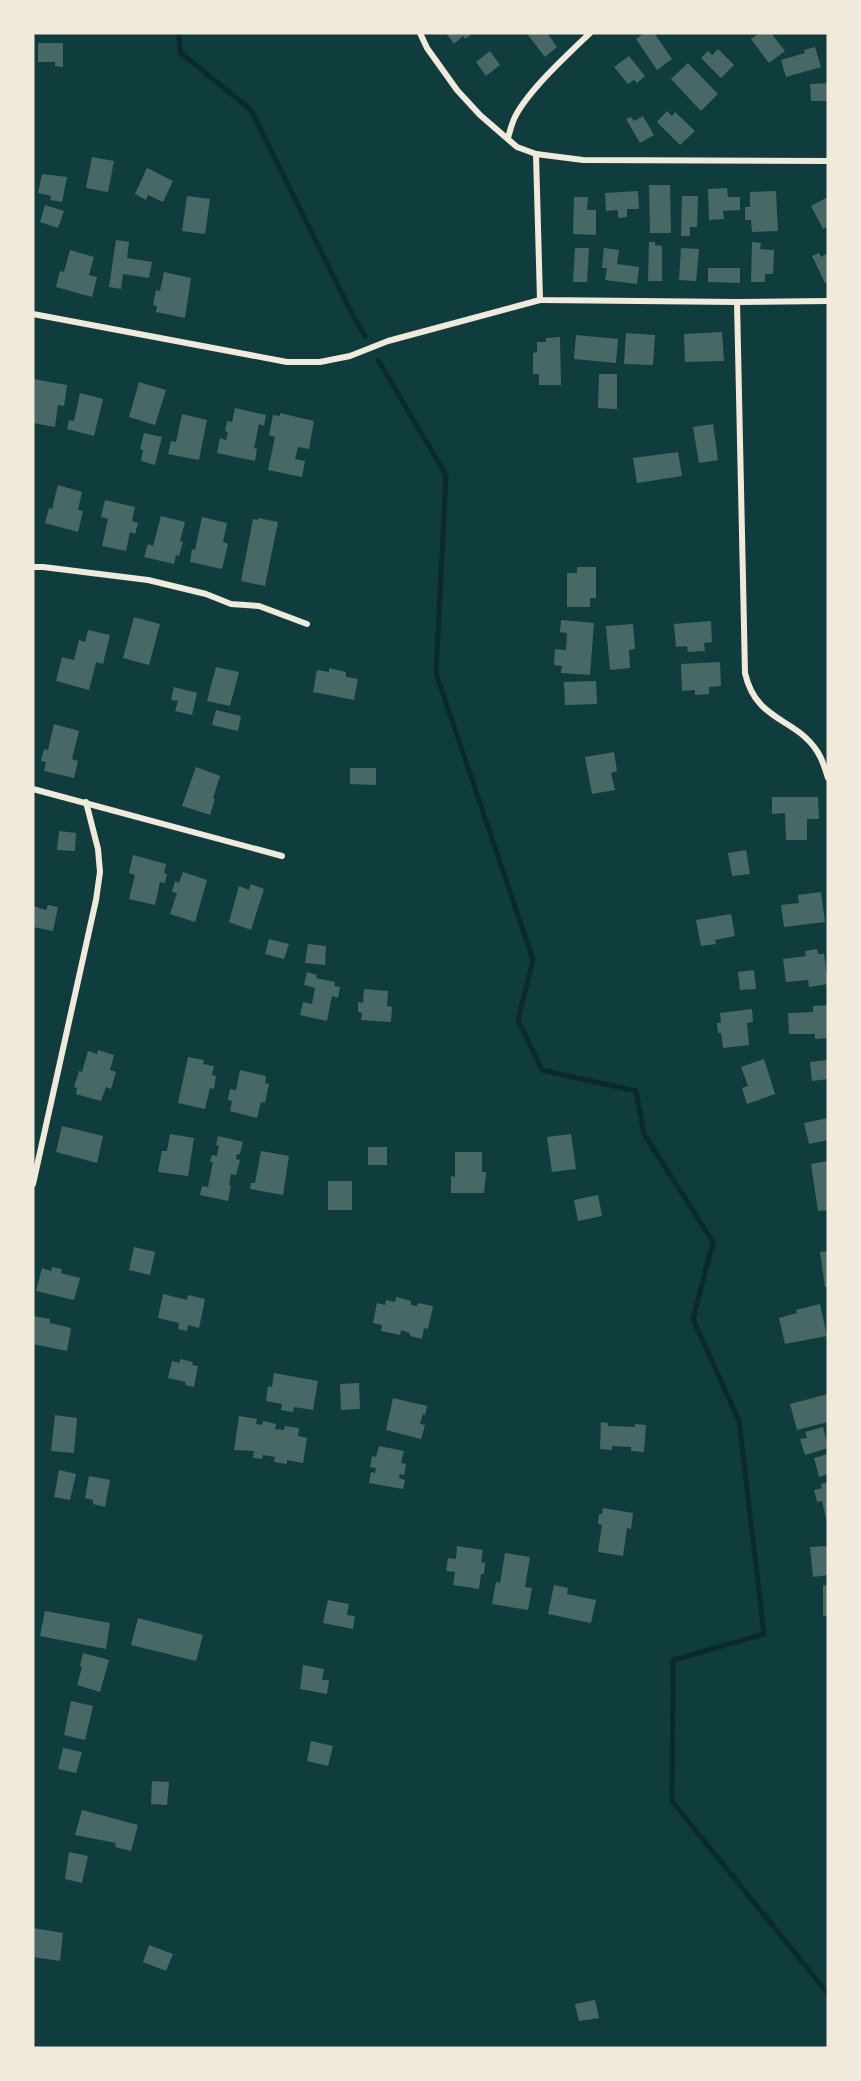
<svg xmlns="http://www.w3.org/2000/svg" width="861" height="2081" viewBox="0 0 861 2081" font-family="Roboto,sans-serif">
<style>
.lines{fill:none;stroke-linecap:round;stroke-linejoin:round}
.stream{stroke:#0a2a2b;stroke-width:5}
.building{fill:#486865}
.minor{stroke:#f1e9da;stroke-width:6}
</style>
<rect width="100%" height="100%" fill="#0f3d3e"/>
<g class="lines">
<g class="stream">
<polyline points="179,33 180,52 251,110 352,314 365,336"/>
<polyline points="378,360 446,475 436,673 533,960 518,1020 542,1070 636,1091 644,1134 713,1242 693,1319 739,1421 764,1634 673,1660 672,1801 828,1994"/>
</g>
</g>
<g class="building">
<polygon points="446,33 473,33 465,39 463,36 454,44"/>
<polygon points="531,33 547,33 557,47 545,57 528,35"/>
<polygon points="644,33 654,33 672,59 657,70 636,39"/>
<polygon points="759,33 771,33 785,51 769,63 751,39"/>
<polygon points="38,43 63,43 63,67 55,66 55,62 38,62"/>
<polygon points="815,47 821,67 786,77 781,60 805,53 804,50"/>
<polygon points="718,49 734,65 721,78 701,58 708,51 712,55"/>
<polygon points="490,51 500,65 486,76 476,62"/>
<polygon points="629,56 645,76 637,83 634,80 628,84 614,67"/>
<polygon points="688,63 718,94 701,111 671,79"/>
<polygon points="828,83 828,101 811,101 810,84"/>
<polygon points="667,111 672,116 675,112 695,131 680,145 657,122"/>
<polygon points="643,116 654,135 640,143 626,119 631,117 634,121"/>
<polygon points="92,157 114,161 108,192 86,188"/>
<polygon points="147,168 173,181 163,202 148,195 146,200 135,194"/>
<polygon points="42,174 67,177 62,202 50,200 51,196 38,193"/>
<polygon points="649,185 670,185 671,233 650,233"/>
<polygon points="727,188 728,197 740,197 740,210 723,211 724,219 709,220 708,189"/>
<polygon points="638,191 639,209 627,209 627,217 618,218 618,210 606,211 605,193"/>
<polygon points="776,191 778,231 752,232 751,220 745,220 745,207 750,207 750,192"/>
<polygon points="187,196 210,199 205,234 182,231"/>
<polygon points="682,196 698,196 697,227 690,227 690,236 681,236"/>
<polygon points="574,197 588,197 587,210 596,210 596,235 573,234"/>
<polygon points="828,197 828,226 823,229 811,206"/>
<polygon points="45,205 64,211 58,228 40,222"/>
<polygon points="116,240 129,242 127,258 152,262 149,278 123,274 121,289 109,287"/>
<polygon points="649,242 655,242 655,245 662,246 662,281 648,281"/>
<polygon points="752,242 761,243 760,249 774,250 773,274 765,274 765,282 751,282"/>
<polygon points="575,248 589,248 587,282 573,282"/>
<polygon points="604,248 619,250 617,264 639,267 637,284 605,280 607,268 602,268"/>
<polygon points="681,248 699,249 696,281 679,280"/>
<polygon points="70,250 94,257 89,275 97,277 92,297 56,287 60,271 64,272"/>
<polygon points="819,253 821,257 828,253 828,281 825,283 812,256"/>
<polygon points="708,268 740,268 740,283 708,282"/>
<polygon points="164,272 191,278 185,318 156,312 157,306 153,305 156,290 160,291"/>
<polygon points="722,332 724,361 685,362 684,334"/>
<polygon points="626,333 655,335 653,365 624,364"/>
<polygon points="576,335 618,339 616,363 574,359"/>
<polygon points="560,337 561,385 539,385 539,374 533,374 533,353 537,352 537,342 546,342 546,338"/>
<polygon points="599,374 617,374 617,409 598,408"/>
<polygon points="33,379 67,385 64,406 58,405 55,427 33,423"/>
<polygon points="139,382 166,390 155,425 129,417"/>
<polygon points="80,393 103,399 94,436 67,429 69,420 74,421"/>
<polygon points="235,408 266,415 264,426 259,424 254,448 257,449 255,461 217,453 220,438 226,440 228,432 225,431 227,421 232,422"/>
<polygon points="280,413 314,421 309,449 298,447 295,459 305,461 302,477 268,470 275,437 269,435 273,415 280,416"/>
<polygon points="182,414 207,420 199,460 168,454 171,441 176,442"/>
<polygon points="713,424 718,460 699,463 693,427"/>
<polygon points="144,433 162,437 155,465 141,461 143,450 140,449"/>
<polygon points="678,452 682,476 637,483 633,458"/>
<polygon points="58,485 82,492 78,510 83,511 78,532 45,523 49,508 52,509"/>
<polygon points="105,500 135,507 132,521 138,523 135,534 130,532 126,551 102,546 108,519 101,517"/>
<polygon points="161,516 185,522 180,541 183,542 179,556 176,555 174,564 144,557 148,544 153,546"/>
<polygon points="202,517 227,523 223,542 228,544 222,569 190,562 192,549 195,550"/>
<polygon points="258,518 278,522 265,586 241,581 253,519 258,520"/>
<polygon points="577,567 596,567 596,598 590,598 590,607 567,607 567,573 577,573"/>
<polygon points="134,617 160,624 149,665 123,658"/>
<polygon points="561,620 594,623 590,675 561,673 562,666 554,665 555,649 566,650 567,633 560,632"/>
<polygon points="711,621 712,642 704,643 705,651 688,652 687,646 676,647 674,624"/>
<polygon points="633,624 635,649 629,650 630,668 610,670 606,626"/>
<polygon points="88,630 110,635 103,664 96,662 89,690 56,681 62,657 74,660 79,640 85,642"/>
<polygon points="720,662 721,686 709,687 709,694 695,695 695,690 682,691 681,664"/>
<polygon points="216,667 239,672 230,706 207,701"/>
<polygon points="329,668 346,672 346,677 358,679 354,700 313,692 317,670 329,672"/>
<polygon points="596,681 597,704 565,705 564,682"/>
<polygon points="174,687 197,693 192,715 175,711 178,701 171,700"/>
<polygon points="216,710 241,716 238,731 212,725"/>
<polygon points="54,724 79,731 72,759 78,761 74,778 44,771 46,762 41,761 44,749 48,750"/>
<polygon points="614,752 617,771 611,773 615,790 592,794 585,757"/>
<polygon points="196,767 220,776 213,798 215,799 210,815 182,806"/>
<polygon points="350,768 376,768 376,785 350,784"/>
<polygon points="772,797 818,797 819,819 807,819 807,840 786,840 785,813 772,814"/>
<polygon points="59,831 76,833 75,851 57,850"/>
<polygon points="746,850 750,874 732,876 728,853"/>
<polygon points="133,855 166,864 164,873 167,874 165,883 160,882 155,905 129,899 135,875 129,873"/>
<polygon points="183,872 207,880 195,922 170,914 177,893 172,892 175,881 179,883"/>
<polygon points="251,884 264,889 251,930 229,922 239,886 249,890"/>
<polygon points="821,892 825,922 784,927 781,905 799,903 798,895"/>
<polygon points="48,905 58,907 53,931 33,927 33,906 46,910"/>
<polygon points="731,914 735,936 715,940 716,944 701,946 696,920"/>
<polygon points="269,939 289,944 284,959 265,954"/>
<polygon points="308,944 326,946 325,965 305,963"/>
<polygon points="817,949 818,954 824,954 828,984 809,987 808,980 786,982 783,959 806,956 805,951"/>
<polygon points="754,970 756,989 740,990 738,972"/>
<polygon points="307,972 317,975 316,978 335,982 334,986 340,987 338,998 332,996 327,1021 300,1015 303,1002 312,1004 315,988 304,985"/>
<polygon points="364,989 388,991 387,1006 392,1007 391,1022 361,1020 362,1013 358,1012 358,1002 363,1003"/>
<polygon points="828,1005 828,1038 815,1039 815,1034 789,1034 788,1013 813,1012 813,1006"/>
<polygon points="752,1009 753,1022 747,1023 749,1045 723,1048 721,1033 718,1033 717,1023 721,1023 720,1013"/>
<polygon points="98,1050 114,1055 110,1070 116,1072 111,1089 106,1087 101,1101 76,1094 77,1088 74,1087 79,1071 82,1072 88,1051 97,1054"/>
<polygon points="188,1057 204,1060 203,1064 214,1066 212,1075 216,1076 214,1089 210,1088 205,1109 178,1103"/>
<polygon points="764,1059 775,1094 747,1104 742,1088 748,1086 741,1067"/>
<polygon points="828,1060 828,1079 812,1081 810,1062"/>
<polygon points="240,1070 266,1076 265,1083 269,1084 265,1103 261,1102 257,1118 230,1111 232,1101 228,1100 230,1089 236,1090"/>
<polygon points="828,1118 828,1140 809,1144 804,1123"/>
<polygon points="62,1126 103,1136 97,1163 56,1152"/>
<polygon points="170,1134 194,1138 188,1176 158,1172 162,1151 167,1151"/>
<polygon points="571,1134 576,1169 552,1172 547,1137"/>
<polygon points="218,1136 243,1142 240,1154 237,1154 236,1159 240,1160 236,1175 231,1174 229,1185 231,1186 228,1201 200,1195 202,1186 208,1187 213,1162 210,1162 212,1155 217,1156 219,1146 216,1145"/>
<rect x="368" y="1147" width="19" height="18"/>
<polygon points="261,1151 289,1156 283,1195 250,1189 251,1183 255,1183"/>
<polygon points="455,1152 482,1152 482,1172 486,1172 484,1193 451,1193 451,1176 455,1177"/>
<polygon points="828,1161 828,1210 818,1211 811,1164"/>
<rect x="328" y="1181" width="24" height="29"/>
<polygon points="598,1195 602,1216 578,1221 574,1200"/>
<polygon points="134,1247 155,1252 150,1275 129,1270"/>
<polygon points="828,1251 828,1287 825,1287 820,1252"/>
<polygon points="52,1267 62,1269 61,1273 80,1278 74,1300 36,1291 42,1268 51,1271"/>
<polygon points="163,1294 187,1300 188,1295 205,1299 199,1328 188,1325 187,1331 178,1329 179,1323 158,1318"/>
<polygon points="396,1297 411,1301 411,1305 417,1306 418,1303 433,1306 428,1329 424,1328 422,1339 410,1336 410,1333 401,1330 400,1335 381,1331 382,1325 373,1323 377,1303 385,1305 386,1300 395,1302"/>
<polygon points="820,1304 827,1336 785,1344 779,1318 797,1313 796,1310"/>
<polygon points="34,1316 50,1319 50,1323 71,1328 67,1351 33,1344"/>
<polygon points="180,1359 193,1362 192,1365 198,1366 194,1387 185,1385 186,1382 168,1378 172,1361 180,1363"/>
<polygon points="274,1373 318,1381 313,1410 294,1407 293,1412 281,1410 282,1404 266,1401 268,1386 272,1387"/>
<polygon points="359,1383 360,1409 341,1410 340,1384"/>
<polygon points="828,1394 828,1422 797,1430 790,1404"/>
<polygon points="393,1398 427,1406 425,1415 423,1414 420,1424 425,1425 421,1439 386,1430"/>
<polygon points="55,1415 77,1418 74,1453 51,1451"/>
<polygon points="239,1416 257,1419 256,1424 262,1425 263,1421 276,1424 275,1429 284,1430 285,1426 299,1428 298,1436 307,1438 303,1463 287,1460 287,1464 274,1462 275,1457 263,1455 262,1459 253,1458 254,1451 234,1450"/>
<polygon points="601,1422 608,1423 608,1426 635,1427 635,1424 646,1425 644,1452 631,1451 631,1447 612,1446 612,1450 600,1449"/>
<polygon points="823,1427 828,1448 805,1455 800,1439 807,1438 805,1432"/>
<polygon points="379,1446 404,1451 401,1463 406,1464 404,1475 400,1474 399,1478 405,1480 403,1489 369,1483 371,1472 375,1473 376,1468 370,1467 372,1456 376,1457"/>
<polygon points="828,1454 828,1474 819,1477 814,1458"/>
<polygon points="59,1470 76,1474 70,1500 54,1497"/>
<polygon points="89,1476 110,1480 105,1507 93,1504 93,1500 85,1498"/>
<polygon points="828,1482 828,1522 827,1522 822,1501 817,1502 814,1490 822,1488 821,1484"/>
<polygon points="603,1508 633,1513 631,1529 627,1528 623,1556 598,1552 602,1525 598,1524 599,1514 602,1514"/>
<polygon points="457,1546 483,1550 481,1562 485,1563 484,1574 481,1574 479,1589 453,1585 455,1572 446,1571 448,1558 456,1559"/>
<polygon points="828,1546 828,1575 813,1577 810,1547"/>
<polygon points="505,1553 530,1557 525,1587 532,1588 528,1610 492,1604 496,1582 500,1583"/>
<polygon points="554,1585 568,1588 567,1594 596,1600 591,1623 548,1614"/>
<polygon points="823,1585 828,1586 828,1616 823,1616"/>
<polygon points="328,1600 349,1604 347,1615 355,1616 353,1629 323,1623"/>
<polygon points="45,1611 110,1623 106,1649 40,1636"/>
<polygon points="138,1618 203,1635 196,1661 131,1645"/>
<polygon points="83,1653 109,1660 100,1692 77,1685 82,1667 80,1666"/>
<polygon points="303,1665 324,1669 322,1680 329,1680 327,1694 300,1689"/>
<polygon points="71,1701 93,1706 85,1740 64,1735"/>
<polygon points="311,1741 333,1746 328,1766 307,1761"/>
<polygon points="63,1748 82,1752 76,1773 58,1769"/>
<polygon points="152,1781 169,1782 167,1805 151,1804"/>
<polygon points="82,1810 138,1825 131,1851 115,1847 116,1843 75,1835"/>
<polygon points="69,1852 88,1856 82,1883 65,1879"/>
<polygon points="33,1928 63,1933 60,1961 33,1957"/>
<polygon points="149,1945 173,1954 166,1971 143,1962"/>
<polygon points="595,2000 599,2018 579,2021 575,2004"/>
</g>
<g class="lines">
<g class="minor">
<polyline points="420,33 427,48 457,90 480,115 517,147 536,154 583,160 828,161"/>
<path d="M508,138C510,131 512,122 516,115C530,89 568,54 590,33"/>
<polyline points="536,154 540,300 737,302 828,301"/>
<path d="M737,302L745,673C756,722 795,717 817,751C823,760 825,769 828,778"/>
<polyline points="33,314 287,362 320,362 350,356 388,341 540,300"/>
<polyline points="33,567 43,567 148,580 206,594 231,604 259,606 307,624"/>
<polyline points="33,789 282,856"/>
<polyline points="33,1184 96,900 100,872 98,849 86,802"/>
</g>
</g>
<rect width="861" height="2081" fill="none" stroke="#f1e9da" stroke-width="69"/>
</svg>
